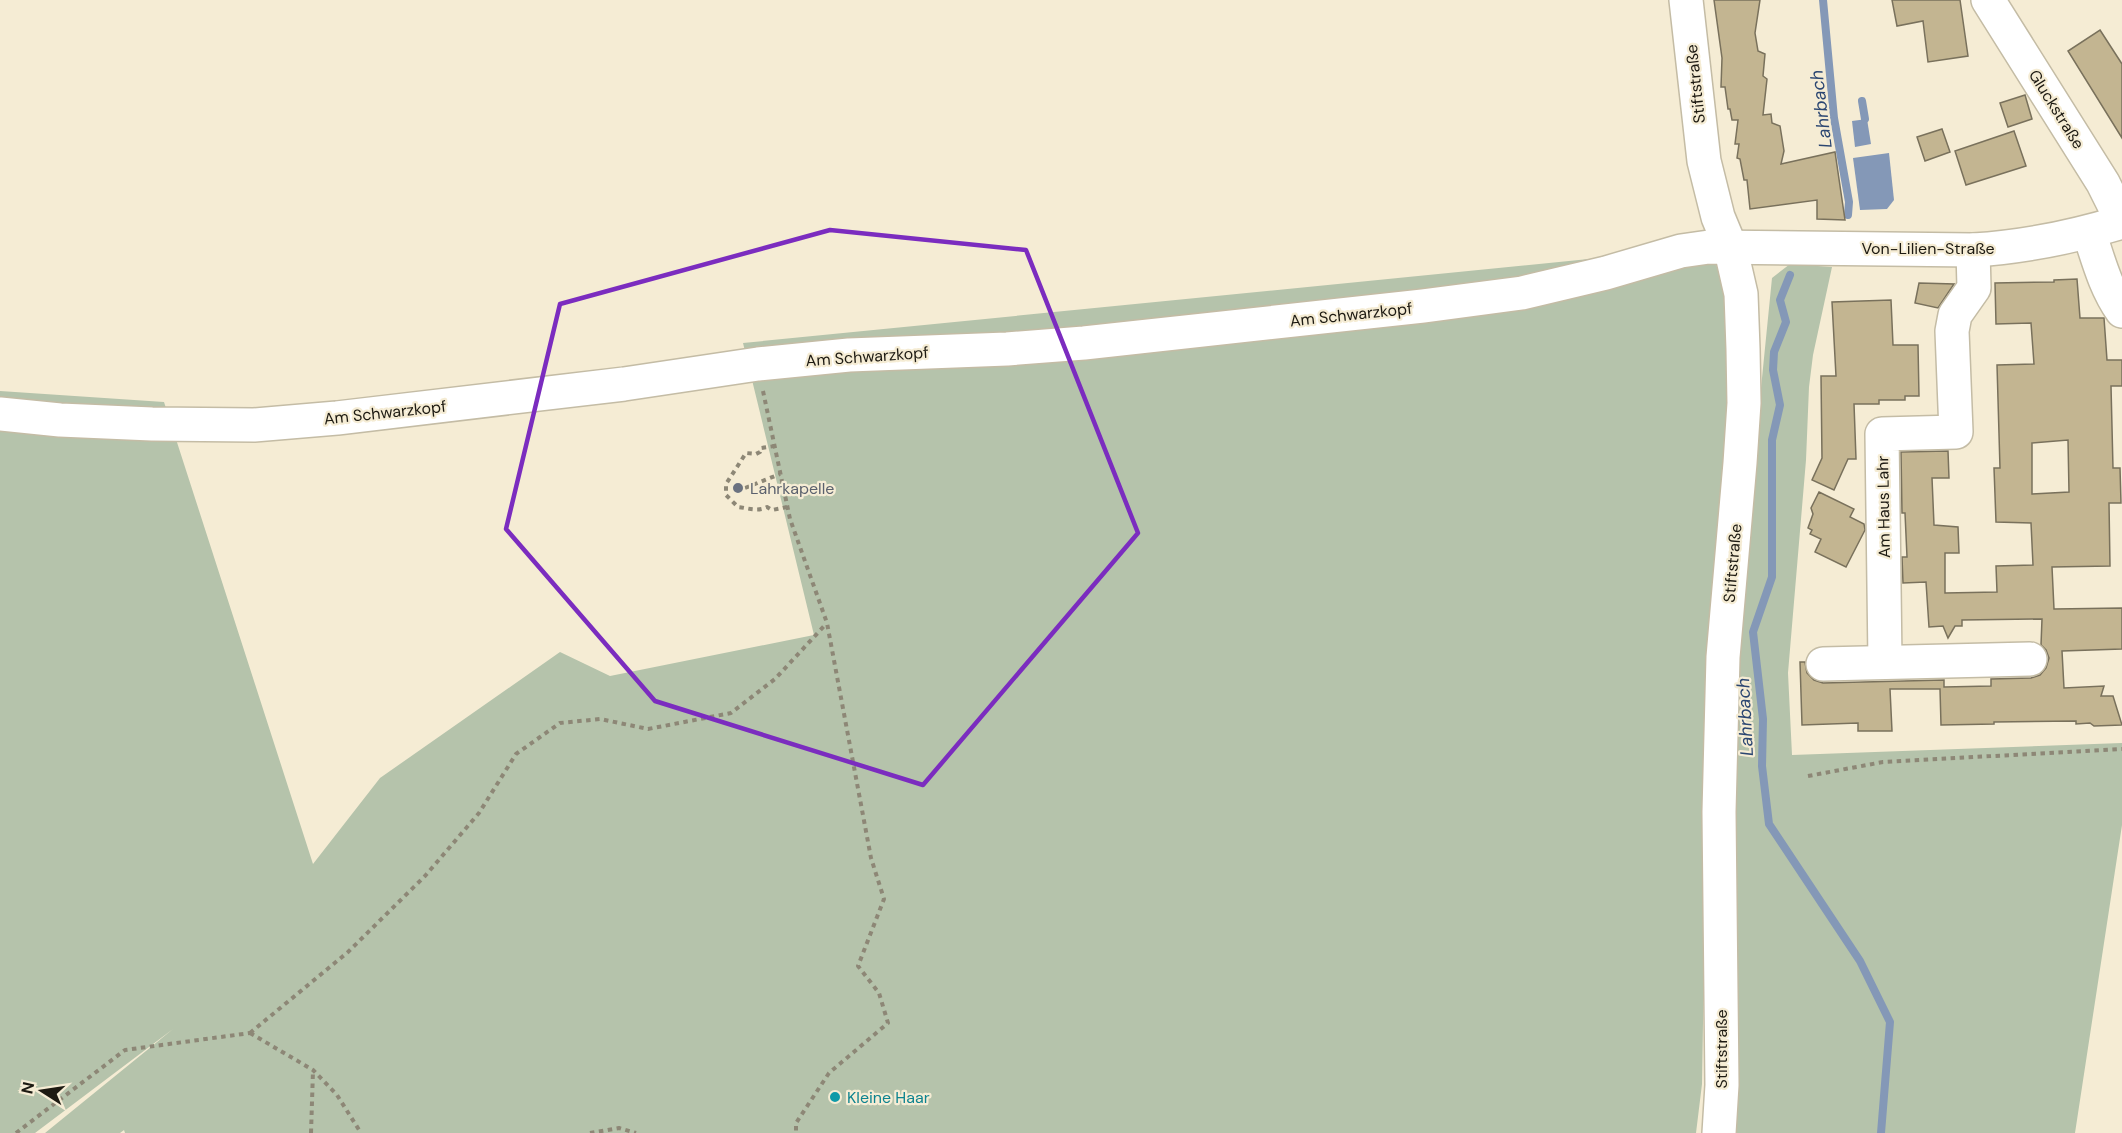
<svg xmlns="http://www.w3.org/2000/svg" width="2122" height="1133" viewBox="0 0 2122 1133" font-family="'DM Sans',sans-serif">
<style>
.green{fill:#b5c3ab}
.water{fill:#8498b7}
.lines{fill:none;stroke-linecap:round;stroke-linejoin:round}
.stream{stroke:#8498b7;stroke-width:8}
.building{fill:#c3b591;stroke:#79715c;stroke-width:1.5;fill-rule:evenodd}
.minor-casing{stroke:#c4bca5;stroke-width:36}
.path{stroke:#8d8776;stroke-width:4;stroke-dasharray:4.5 4.5;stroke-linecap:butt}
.minor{stroke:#fff;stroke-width:33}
.marked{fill:none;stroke:#7b2cbf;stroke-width:4.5;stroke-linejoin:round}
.worship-dot{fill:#6b7280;stroke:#f5ecd4;stroke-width:2}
.culture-dot{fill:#0f9aa8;stroke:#f5ecd4;stroke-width:2}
.labels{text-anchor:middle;stroke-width:4.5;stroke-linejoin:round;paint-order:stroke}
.street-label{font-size:16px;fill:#1d1a12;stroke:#f5ecd4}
.worship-label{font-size:16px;fill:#5b616d;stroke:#f5ecd4;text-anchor:start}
.culture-label{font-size:16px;fill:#0d838f;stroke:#f5ecd4;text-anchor:start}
.water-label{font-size:18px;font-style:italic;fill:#2b4671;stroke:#f5ecd4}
</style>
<rect width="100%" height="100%" fill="#f5ecd4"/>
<g class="green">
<polygon points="1709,247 1714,263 1724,275 1732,381 1709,657 1702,1084 1696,1133 125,1133 124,1130 120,1133 45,1133 173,1029 35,1133 0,1133 0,391 164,402 313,864 380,778 560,652 610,676 814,635 743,343"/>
<polygon points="1790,264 1832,267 1813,355 1809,387 1806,460 1788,673 1792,755 2122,743 2122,825 2075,1133 1726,1133 1732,1085 1738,660 1753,468 1772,278"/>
</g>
<g class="water">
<polygon points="1867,119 1871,144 1855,147 1852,121"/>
<polygon points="1889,153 1894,200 1887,209 1860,210 1853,158"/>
</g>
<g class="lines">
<g class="stream">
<polyline points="1823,0 1834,118 1849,202 1848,215"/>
<polyline points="1862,101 1865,119"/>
<polyline points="1790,275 1780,300 1786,322 1774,352 1773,370 1780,405 1772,440 1772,577 1753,632 1763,719 1762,766 1769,824 1860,961 1890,1022 1881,1133"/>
</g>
</g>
<g class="building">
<polygon points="1714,0 1760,0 1755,33 1758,51 1765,54 1763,76 1767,79 1763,115 1771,114 1772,123 1780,126 1784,151 1781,164 1835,152 1845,220 1817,219 1817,200 1750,209 1747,180 1744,180 1740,159 1737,158 1739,144 1735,144 1738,120 1732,120 1730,109 1728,109 1725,87 1721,87 1722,58"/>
<polygon points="1892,0 1960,0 1968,56 1928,62 1923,21 1897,26"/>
<polygon points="2100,30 2122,64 2122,138 2068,51"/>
<polygon points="2025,95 2032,119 2008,127 2000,103"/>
<polygon points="1942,129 1950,152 1925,161 1917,137"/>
<polygon points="2014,131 2026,166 1966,185 1955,151"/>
<path d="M2077,279L2080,318H2104L2107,360H2122V386H2111L2113,468H2120L2121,503H2109L2110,566L2052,567L2054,609L2122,608V649L2062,651L2064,688L2104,686L2101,696H2113L2122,725L2094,726L2090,723L2076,724V721L1994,722V724L1941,725L1940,689H1890L1892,731H1858V723L1802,725L1800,662H1805L1807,673L1814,680L1823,683L1944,680V687L1991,686V679L2031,678L2040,675L2046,668L2049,658L2046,650L2041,645L2042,619L1962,620V626H1955L1948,638L1943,626L1929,627L1926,582L1903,583L1902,557H1907L1905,513H1902L1901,452L1948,451L1949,478H1932L1934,525L1958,527L1959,553H1945V593L1997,592L1996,566L2033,565L2031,523L1996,522L1994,468H2000L1997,365L2034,364L2031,323L1996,324L1995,283L2054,282V280ZM2068,440L2069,492L2032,494V443Z"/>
<polygon points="1919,283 1954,284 1938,308 1915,303"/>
<polygon points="1891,300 1893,345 1918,345 1919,396 1905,396 1905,400 1879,400 1879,404 1854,404 1856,459 1848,459 1834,490 1812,480 1822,458 1821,376 1836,376 1832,302"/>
<polygon points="1819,492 1854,509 1850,517 1864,524 1865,530 1846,567 1815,552 1821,539 1810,534 1812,530 1808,528 1813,514 1811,508"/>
</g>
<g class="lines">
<defs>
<g id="minor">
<polyline points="1686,0 1704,161 1718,217 1730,246 1741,294 1743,349 1744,403 1740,463 1723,657 1719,812 1722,1085 1719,1133"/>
<polyline points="1988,0 2103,183 2122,221"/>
<path d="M2089,232C2098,259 2105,287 2122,311"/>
<path d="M0,414L60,420L152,424L254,425L337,418L624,384L758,364L849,355L1007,349L1084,343L1423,306L1522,293L1606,273L1681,251L1709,247L1973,250C2024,247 2073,237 2122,222"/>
<polyline points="1885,662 1882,434 1956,432 1952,331 1955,315 1974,288 1973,250"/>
<polyline points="1823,664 2030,659"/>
</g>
</defs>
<use href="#minor" class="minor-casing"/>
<g class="path">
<polyline points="763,391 790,519 827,623 871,858 884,899 858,966 879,993 888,1023 829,1073 796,1123 796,1133"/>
<path d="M775,446L761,448L760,452L756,454L746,453L726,484V495L738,507C748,508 757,512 767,507L772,510L787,507"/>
<polyline points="745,488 780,474"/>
<polyline points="1808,776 1883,762 2122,749"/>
<polyline points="250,1033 348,952 425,876 479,813 516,754 560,723 600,719 648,729 731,713 775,679 826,624"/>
<polyline points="250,1033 313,1070 337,1095 361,1133"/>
<polyline points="16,1133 125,1050 250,1033"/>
<polyline points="311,1133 313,1071"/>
<polyline points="590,1133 619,1128 636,1133"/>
</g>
<use href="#minor" class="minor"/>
</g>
<path class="marked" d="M830,230L1026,250L1138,533L923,785L655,701L506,529L560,304Z"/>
<circle class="worship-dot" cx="738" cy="488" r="6"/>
<circle class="culture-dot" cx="835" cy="1097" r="6"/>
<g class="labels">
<g class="street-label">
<text transform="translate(1695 84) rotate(-96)" y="6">Stiftstraße</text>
<text transform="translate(2057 109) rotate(58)" y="6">Gluckstraße</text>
<text x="1928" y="254">Von-Lilien-Straße</text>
<text transform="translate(1351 314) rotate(-6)" y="6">Am Schwarzkopf</text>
<text transform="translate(867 356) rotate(-4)" y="6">Am Schwarzkopf</text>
<text transform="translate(385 412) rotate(-6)" y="6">Am Schwarzkopf</text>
<text transform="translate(1883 507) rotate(-91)" y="6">Am Haus Lahr</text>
<text transform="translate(1732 563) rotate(-85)" y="6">Stiftstraße</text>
<text transform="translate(1721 1049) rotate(-90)" y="6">Stiftstraße</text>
</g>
<g class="worship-label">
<text x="750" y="494">Lahrkapelle</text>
</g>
<g class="culture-label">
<text x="847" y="1103">Kleine Haar</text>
</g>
<g class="water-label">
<text transform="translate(1821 109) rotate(-97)" y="6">Lahrbach</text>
<text transform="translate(1745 717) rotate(-93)" y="6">Lahrbach</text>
</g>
</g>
<g transform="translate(42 1091) rotate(282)" stroke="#f5ecd4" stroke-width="4.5" paint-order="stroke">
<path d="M0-4.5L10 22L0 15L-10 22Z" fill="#1d1a12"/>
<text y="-9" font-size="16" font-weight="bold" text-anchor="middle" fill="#1d1a12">N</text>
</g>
</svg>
